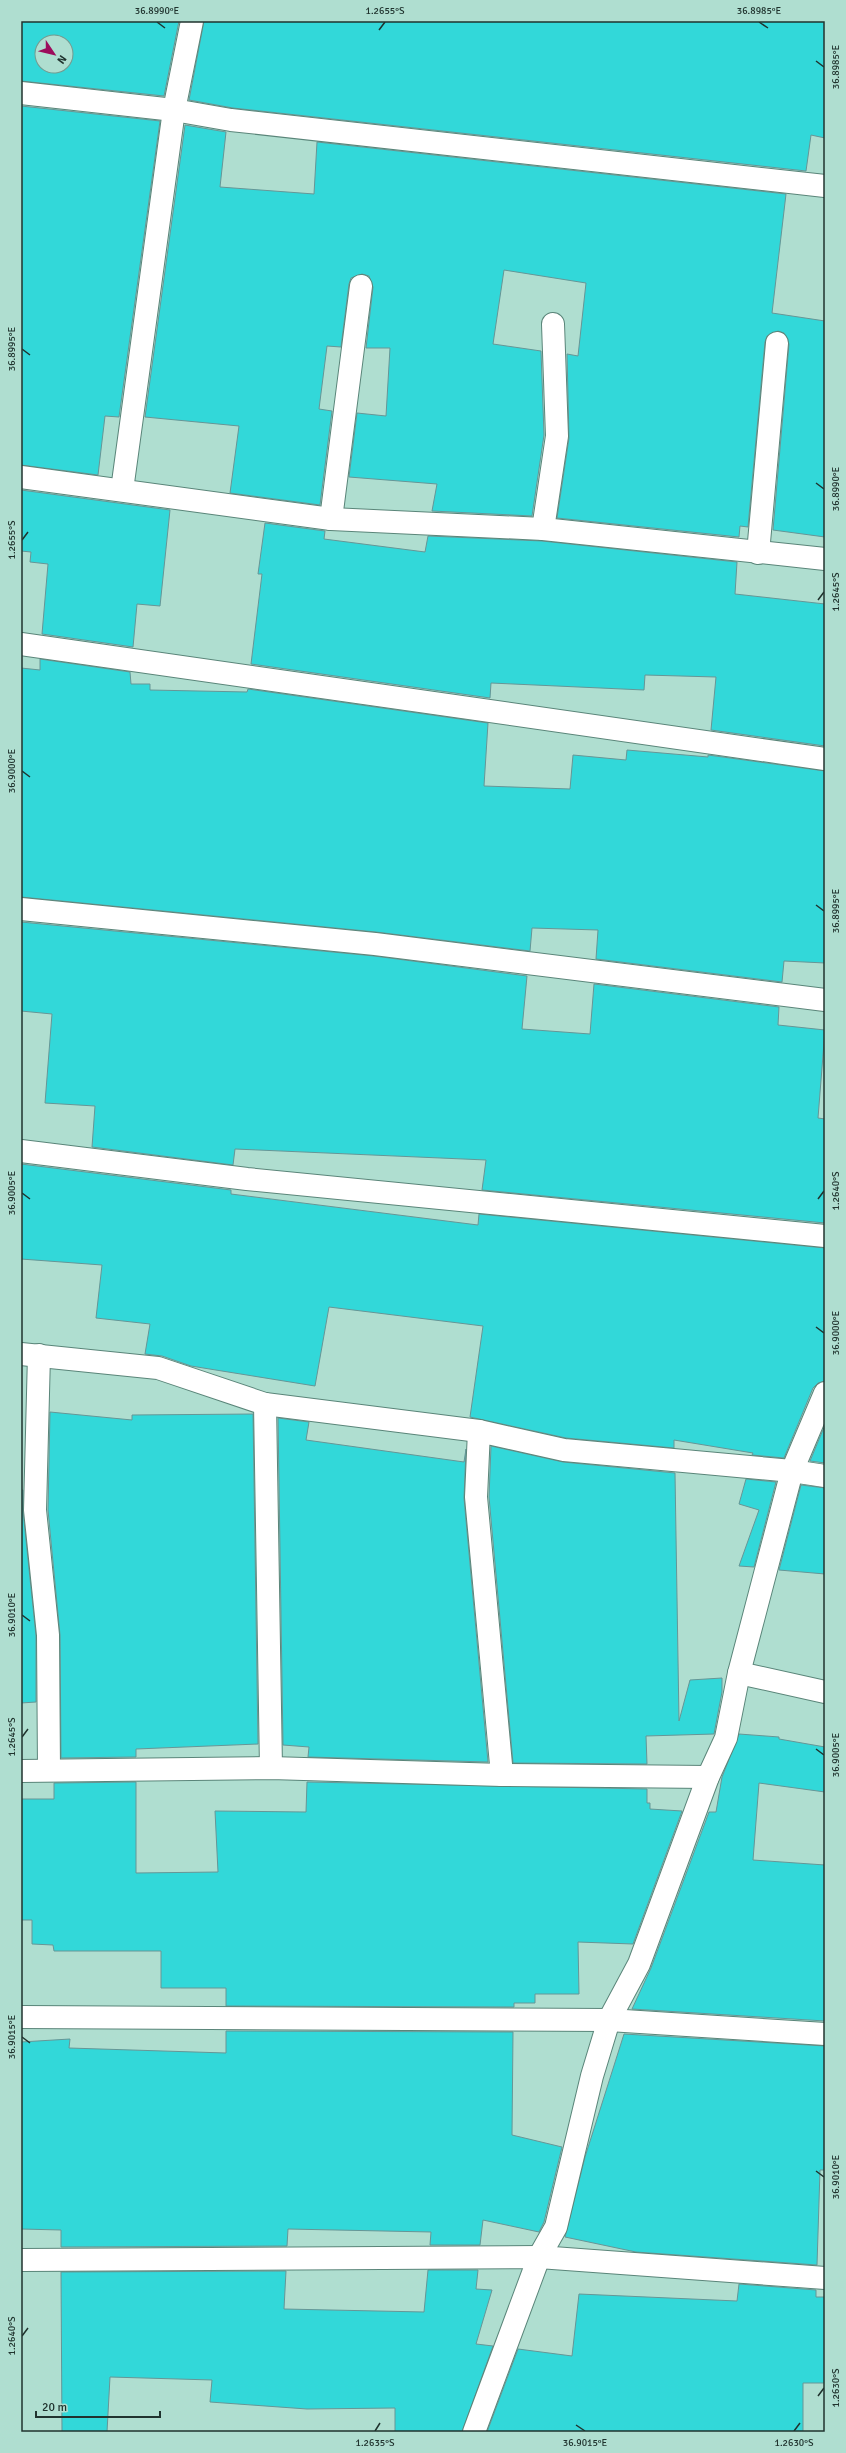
<svg xmlns="http://www.w3.org/2000/svg" width="846" height="2453" viewBox="0 0 846 2453" font-family="Signika,sans-serif">
<style>
.building{fill:#32d8d9;stroke:#669696;fill-rule:evenodd}
.lines{fill:none;stroke-linecap:round;stroke-linejoin:round}
.street-casing{stroke:#5a8579;stroke-width:24}
.street{stroke:#fff;stroke-width:22}
.ticks{fill:none;stroke:#20332e;stroke-width:1.5}
.neatline{fill:none;stroke:#20332e;stroke-width:1.5}
.ticks-label{font-size:10px;text-anchor:middle;fill:#20332e}
</style>
<rect width="100%" height="100%" fill="#afded0"/>
<g class="building">
<path d="M21,21H179L164,96L21,81ZM42,42H66V66H42Z"/>
<polygon points="204,21 825,21 825,138 811,135 806,171 233,108 189,100"/>
<polygon points="21,106 160,121 119,417 105,416 98,475 21,465"/>
<polygon points="185,125 226,132 220,187 314,194 317,142 786,194 772,313 825,321 825,537 773,530 789,344 784,333 778,331 767,336 765,342 748,527 740,526 739,537 557,518 569,438 567,354 578,356 586,283 504,270 493,344 541,351 544,435 532,516 432,511 437,484 349,477 357,413 386,416 390,348 366,348 373,287 369,276 362,274 351,278 349,284 341,347 327,346 319,409 332,411 320,505 230,493 239,426 145,417"/>
<polygon points="21,490 170,510 160,606 137,604 133,647 42,634 48,564 30,562 31,552 21,551"/>
<polygon points="265,523 325,531 324,539 425,552 428,536 542,541 737,562 735,594 825,604 825,746 711,730 716,677 645,675 644,690 491,683 490,698 251,664 262,574 258,574"/>
<polygon points="40,659 130,672 131,684 150,684 150,690 247,692 248,689 488,723 484,786 570,789 573,755 626,760 627,750 708,757 708,755 825,771 825,963 784,961 782,982 596,959 598,930 532,928 530,951 376,932 21,897 21,668 40,670"/>
<polygon points="21,922 374,956 527,976 522,1029 590,1034 594,984 779,1007 778,1025 825,1030 818,1118 825,1119 825,1223 482,1190 486,1160 235,1149 233,1165 92,1147 95,1106 45,1103 52,1014 21,1011"/>
<polygon points="21,1164 231,1190 231,1194 478,1225 479,1214 825,1248 825,1381 818,1383 813,1388 784,1458 752,1455 753,1453 674,1440 674,1448 566,1438 470,1417 483,1326 329,1307 315,1386 191,1366 162,1356 145,1354 150,1324 96,1318 102,1265 21,1259"/>
<polygon points="50,1412 132,1420 132,1415 253,1414 258,1744 136,1749 136,1757 61,1758 60,1635 48,1510"/>
<polygon points="278,1418 309,1422 306,1440 464,1462 466,1449 464,1498 488,1762 308,1757 309,1747 283,1745"/>
<polygon points="825,1425 825,1463 810,1461"/>
<polygon points="491,1446 563,1462 675,1473 679,1721 690,1680 722,1678 722,1692 714,1734 646,1736 647,1764 513,1763 489,1497"/>
<polygon points="746,1479 776,1482 754,1567 739,1566 759,1510 739,1504"/>
<polygon points="801,1485 825,1488 825,1574 779,1570"/>
<polygon points="21,1490 23,1490 23,1511 36,1636 36,1702 21,1703"/>
<polygon points="739,1734 779,1737 779,1739 825,1747 825,1792 759,1783 753,1860 825,1865 825,2021 632,2009 651,1968 709,1812 716,1812 722,1777"/>
<polygon points="136,1782 136,1873 218,1872 215,1811 306,1812 307,1782 647,1789 647,1803 650,1803 650,1809 682,1811 633,1944 578,1942 579,1994 535,1994 535,2003 514,2003 514,2007 226,2006 226,1988 161,1988 161,1951 54,1951 53,1945 32,1944 32,1920 21,1920 21,1799 54,1799 54,1783"/>
<polygon points="226,2031 513,2032 512,2135 562,2147 544,2222 539,2232 483,2220 480,2245 430,2245 431,2232 288,2229 287,2246 61,2247 61,2230 21,2229 21,2042 70,2039 69,2048 226,2053"/>
<polygon points="624,2034 825,2046 825,2151 824,2170 820,2170 817,2265 636,2252 565,2237 585,2157"/>
<polygon points="428,2270 478,2270 476,2289 492,2290 476,2344 493,2346 462,2432 395,2432 395,2408 307,2409 210,2402 212,2380 110,2377 107,2432 62,2432 61,2272 286,2271 284,2309 424,2312"/>
<polygon points="739,2284 816,2290 816,2297 825,2297 825,2383 803,2383 803,2432 487,2432 518,2349 572,2356 579,2294 737,2301"/>
</g>
<g class="lines">
<defs>
<g id="street">
<polyline points="21,93 174,110 231,120 825,186"/>
<polyline points="21,477 331,519 543,529 825,559"/>
<polyline points="122,490 174,110 192,21"/>
<polyline points="331,519 361,286"/>
<polyline points="543,529 557,436 553,324"/>
<polyline points="758,553 777,343"/>
<polyline points="21,644 825,759"/>
<polyline points="21,909 375,944 825,1000"/>
<polyline points="21,1151 247,1179 825,1236"/>
<polyline points="21,1354 158,1368 265,1404 271,1768"/>
<polyline points="39,1355 35,1510 48,1635 49,1770"/>
<polyline points="265,1404 479,1431"/>
<polyline points="739,1673 825,1692"/>
<polyline points="21,1771 271,1768 502,1775 708,1777"/>
<polyline points="502,1775 476,1497 479,1431 564,1450 792,1471 825,1476"/>
<polyline points="21,2017 609,2020 825,2034"/>
<polyline points="21,2260 539,2257 825,2278"/>
<polyline points="474,2432 539,2257 556,2227 592,2076 609,2020 639,1964 708,1777 726,1738 739,1673 792,1471 825,1393"/>
</g>
</defs>
<use href="#street" class="street-casing"/>
<use href="#street" class="street"/>
</g>
<path class="ticks" d="M157,22L165,28M759,22L768,28M379,30L385,22M816,61L824,67M22,349L30,355M816,483L824,489M22,540L28,532M818,600L824,592M22,771L30,777M816,905L824,911M22,1193L30,1199M818,1199L824,1191M816,1327L824,1333M22,1615L30,1621M22,1737L28,1729M816,1749L824,1755M22,2037L30,2043M816,2171L824,2177M22,2336L28,2328M818,2396L824,2388M576,2425L585,2431M375,2431L380,2423M794,2431L800,2423"/>
<rect width="846" height="2453" fill="none" stroke="#afded0" stroke-width="44"/>
<g transform="translate(54 54) rotate(125)"><circle r="19" fill="#afded0" stroke="#769a8f"/>
<path d="M0-3L7 15L0 10L-7 15Z" fill="#9c0d5c"/>
<text y="-6" font-size="11" font-weight="bold" text-anchor="middle" fill="#20332e">N</text>
</g>
<path d="M36 2411v6h124v-6" fill="none" stroke="#20332e" stroke-width="2"/>
<text x="42" y="2411" font-size="12" fill="#20332e" stroke="#afded0" stroke-width="3" paint-order="stroke">20 m</text>
<rect x="22" y="22" width="802" height="2409" class="neatline"/>
<g class="ticks-label">
<text x="157" y="14">36.8990°E</text>
<text x="385" y="14">1.2655°S</text>
<text x="759" y="14">36.8985°E</text>
<text transform="translate(835 67) rotate(-90)" y="4">36.8985°E</text>
<text transform="translate(11 349) rotate(-90)" y="4">36.8995°E</text>
<text transform="translate(835 489) rotate(-90)" y="4">36.8990°E</text>
<text transform="translate(11 540) rotate(-90)" y="4">1.2655°S</text>
<text transform="translate(835 592) rotate(-90)" y="4">1.2645°S</text>
<text transform="translate(11 771) rotate(-90)" y="4">36.9000°E</text>
<text transform="translate(835 911) rotate(-90)" y="4">36.8995°E</text>
<text transform="translate(835 1191) rotate(-90)" y="4">1.2640°S</text>
<text transform="translate(11 1193) rotate(-90)" y="4">36.9005°E</text>
<text transform="translate(835 1333) rotate(-90)" y="4">36.9000°E</text>
<text transform="translate(11 1615) rotate(-90)" y="4">36.9010°E</text>
<text transform="translate(11 1737) rotate(-90)" y="4">1.2645°S</text>
<text transform="translate(835 1755) rotate(-90)" y="4">36.9005°E</text>
<text transform="translate(11 2037) rotate(-90)" y="4">36.9015°E</text>
<text transform="translate(835 2177) rotate(-90)" y="4">36.9010°E</text>
<text transform="translate(11 2336) rotate(-90)" y="4">1.2640°S</text>
<text transform="translate(835 2388) rotate(-90)" y="4">1.2630°S</text>
<text x="375" y="2446">1.2635°S</text>
<text x="585" y="2446">36.9015°E</text>
<text x="794" y="2446">1.2630°S</text>
</g>
</svg>
